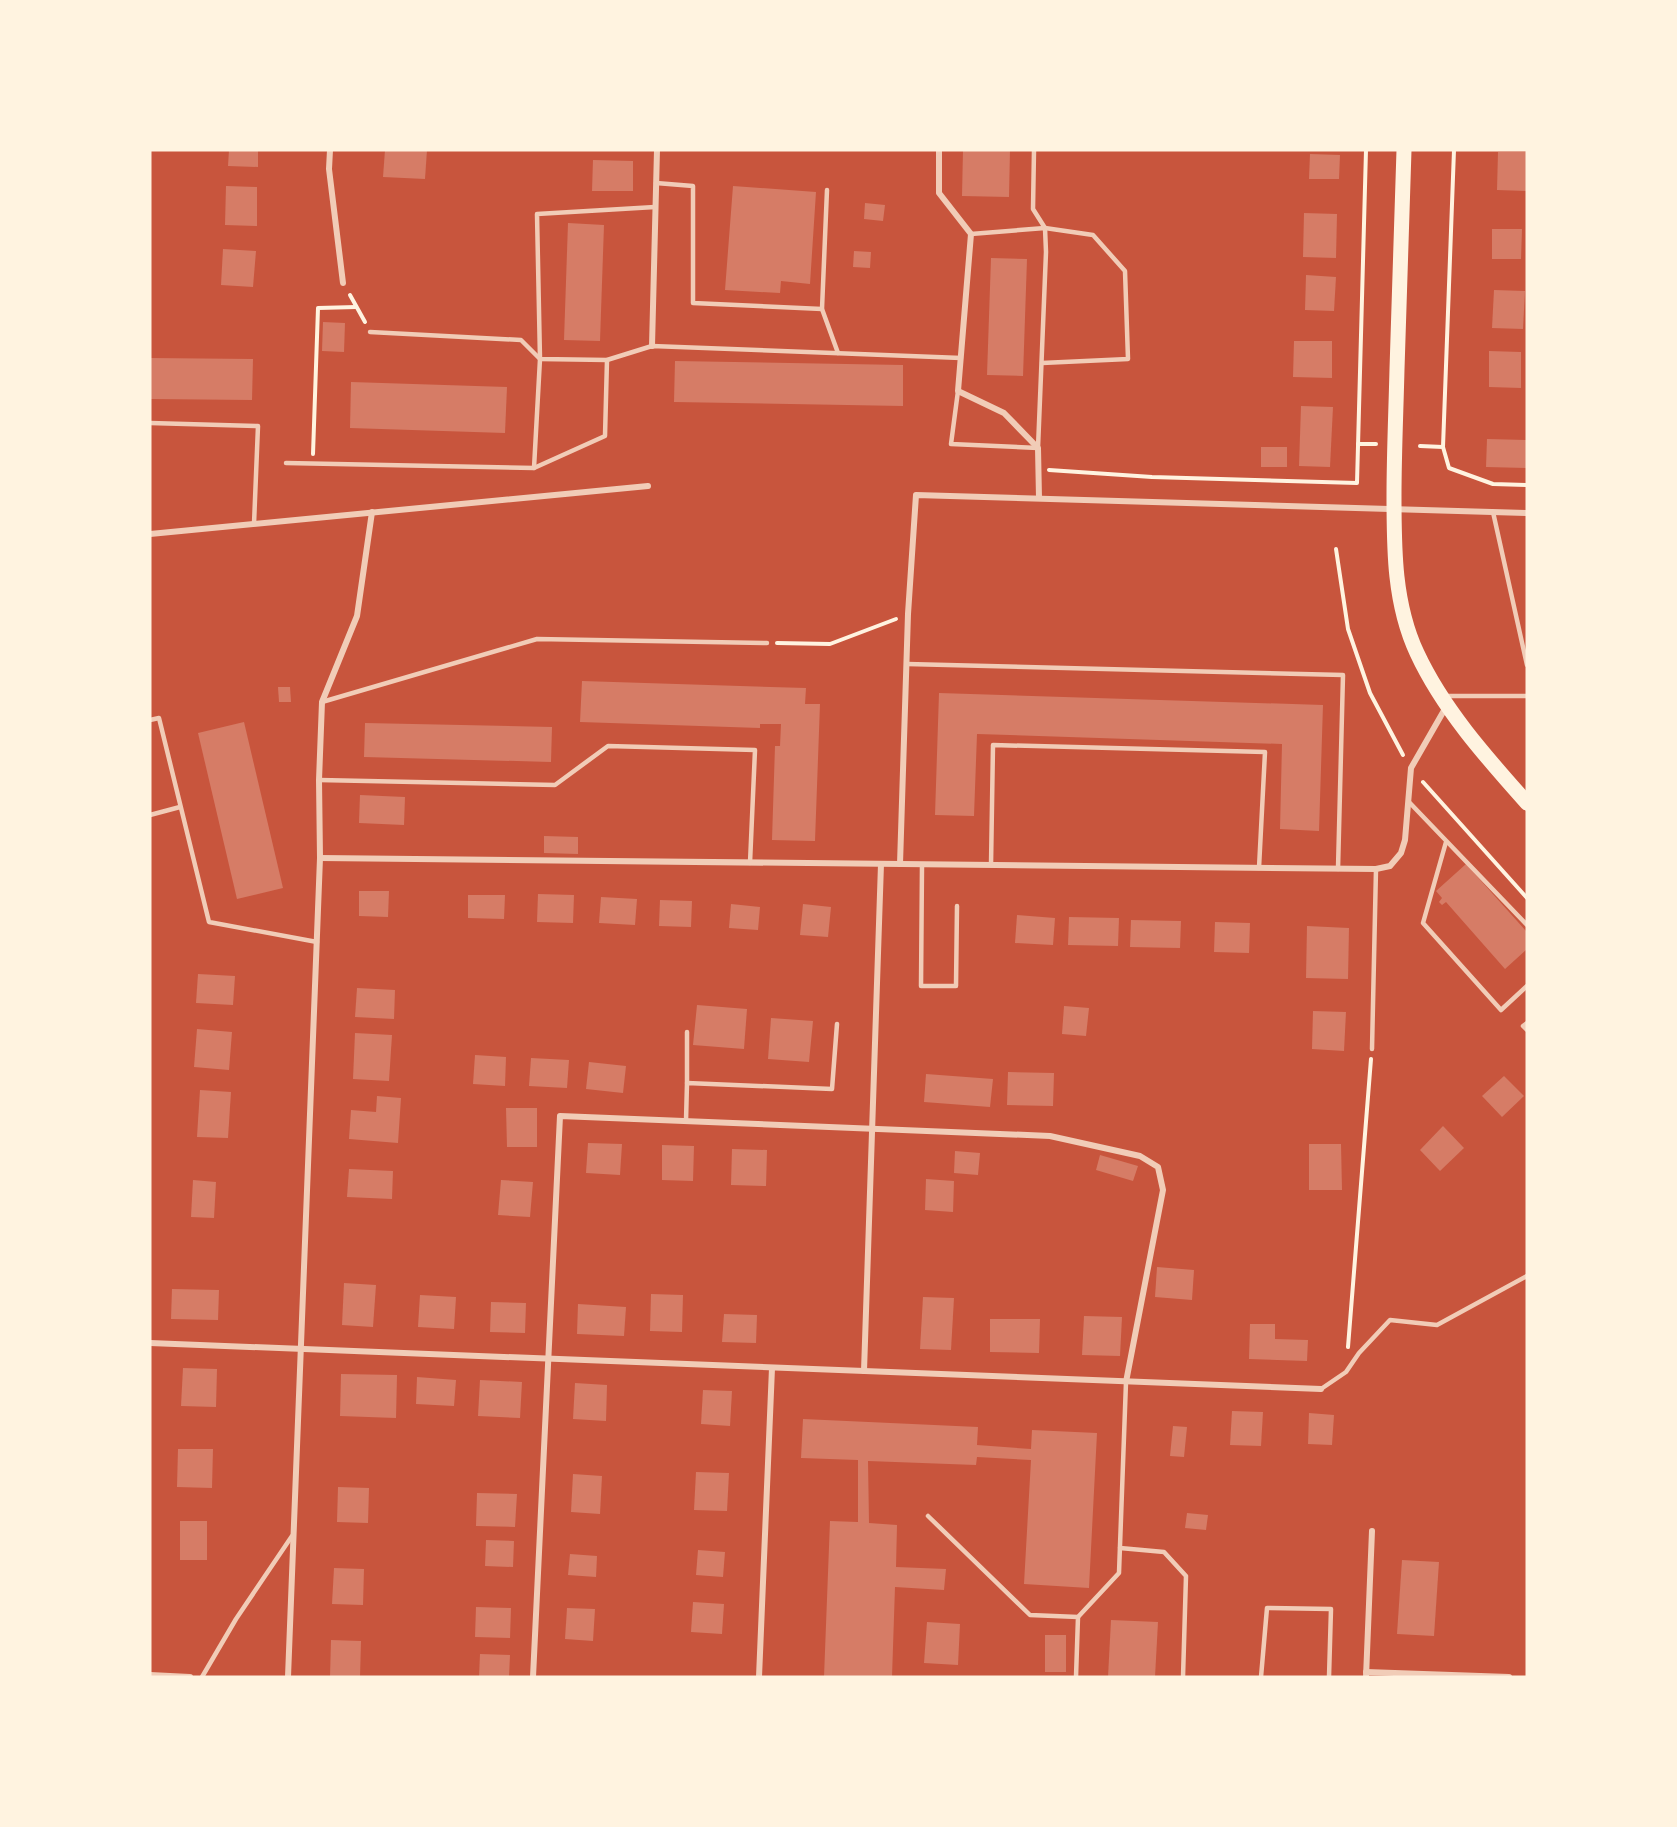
<svg xmlns="http://www.w3.org/2000/svg" width="1677" height="1827" viewBox="0 0 1677 1827" font-family="Commissioner,sans-serif">
<style>
.building{fill:#d67c66}
.lines{fill:none;stroke-linecap:round;stroke-linejoin:round}
.path{stroke:#fff3e0;stroke-width:4}
.service{stroke:#f1ccb7;stroke-width:4.5}
.minor{stroke:#f1ccb7;stroke-width:6}
.primary{stroke:#fff3e0;stroke-width:15}
</style>
<rect width="100%" height="100%" fill="#c8553d"/>
<g class="building">
<polygon points="229,150 258,150 258,167 228,166"/>
<polygon points="385,150 427,150 425,179 383,177"/>
<polygon points="963,150 1010,150 1009,197 962,196"/>
<polygon points="1498,152 1527,152 1527,191 1497,190"/>
<polygon points="1310,154 1340,155 1339,179 1309,179"/>
<polygon points="593,160 633,161 633,191 592,191"/>
<polygon points="226,186 257,187 257,226 225,225"/>
<polygon points="733,186 816,192 810,284 781,281 780,293 725,290"/>
<polygon points="865,203 885,205 883,221 864,219"/>
<polygon points="1304,213 1337,214 1336,258 1303,257"/>
<polygon points="568,223 604,225 600,341 564,340"/>
<polygon points="1492,229 1522,229 1521,259 1492,259"/>
<polygon points="223,249 256,251 253,287 221,285"/>
<polygon points="854,251 871,252 870,268 853,267"/>
<polygon points="991,258 1027,259 1023,376 987,375"/>
<polygon points="1306,275 1336,277 1334,311 1305,310"/>
<polygon points="1494,290 1525,291 1523,329 1492,328"/>
<polygon points="323,322 345,323 344,352 322,351"/>
<polygon points="1294,341 1332,341 1332,378 1293,377"/>
<polygon points="1489,351 1521,352 1521,388 1489,387"/>
<polygon points="150,358 253,359 252,400 150,399"/>
<polygon points="675,361 903,365 903,406 674,402"/>
<polygon points="351,382 507,387 505,433 350,428"/>
<polygon points="1301,406 1333,407 1330,467 1299,466"/>
<polygon points="1487,439 1527,440 1527,468 1486,467"/>
<rect x="1261" y="447" width="26" height="20"/>
<polygon points="582,681 806,688 805,704 820,704 815,841 772,840 775,746 780,746 781,724 760,724 760,728 580,722"/>
<polygon points="278,687 290,687 291,702 279,702"/>
<polygon points="939,693 1323,705 1319,831 1280,829 1282,744 977,734 974,816 935,815"/>
<polygon points="244,722 283,888 237,899 198,733"/>
<polygon points="365,723 552,727 551,762 364,757"/>
<polygon points="360,795 405,797 404,825 359,823"/>
<polygon points="544,836 578,837 578,854 544,853"/>
<polygon points="1466,864 1527,932 1527,949 1505,969 1446,902 1442,905 1439,902 1442,898 1436,891"/>
<polygon points="359,891 389,891 388,917 359,916"/>
<polygon points="538,894 574,895 573,923 537,922"/>
<polygon points="468,895 505,895 504,919 468,918"/>
<polygon points="601,897 637,899 635,925 599,923"/>
<polygon points="660,900 692,901 691,927 659,926"/>
<polygon points="731,904 760,907 758,930 729,928"/>
<polygon points="803,904 831,907 828,937 800,935"/>
<polygon points="1017,915 1055,918 1053,945 1015,943"/>
<polygon points="1069,917 1119,918 1118,946 1068,945"/>
<polygon points="1131,920 1181,921 1180,948 1130,947"/>
<polygon points="1215,922 1250,923 1249,953 1214,952"/>
<polygon points="1307,926 1349,928 1348,979 1306,978"/>
<polygon points="198,974 235,976 233,1005 196,1003"/>
<polygon points="357,988 395,990 394,1019 355,1017"/>
<polygon points="697,1005 747,1009 744,1049 693,1045"/>
<polygon points="1064,1006 1089,1008 1086,1036 1062,1034"/>
<polygon points="1313,1011 1346,1012 1344,1051 1312,1049"/>
<polygon points="771,1018 813,1021 809,1062 768,1059"/>
<polygon points="197,1029 232,1032 229,1070 194,1067"/>
<polygon points="355,1033 392,1035 389,1081 353,1079"/>
<polygon points="475,1055 506,1057 505,1086 473,1084"/>
<polygon points="531,1058 569,1060 567,1088 529,1086"/>
<polygon points="589,1062 626,1066 623,1093 586,1089"/>
<polygon points="1008,1072 1054,1073 1053,1106 1007,1105"/>
<polygon points="926,1074 993,1079 990,1107 924,1102"/>
<polygon points="1504,1076 1524,1096 1502,1117 1482,1096"/>
<polygon points="200,1090 231,1092 228,1138 197,1137"/>
<polygon points="377,1096 401,1098 398,1143 349,1139 351,1110 376,1112"/>
<polygon points="506,1108 537,1108 537,1147 507,1147"/>
<polygon points="1443,1126 1464,1148 1440,1171 1420,1150"/>
<polygon points="588,1143 622,1144 620,1175 586,1173"/>
<polygon points="1309,1144 1341,1144 1342,1190 1309,1190"/>
<polygon points="662,1145 694,1146 693,1181 662,1180"/>
<polygon points="732,1149 767,1150 766,1186 731,1185"/>
<polygon points="955,1151 980,1153 978,1175 954,1173"/>
<polygon points="1100,1155 1138,1166 1133,1181 1096,1170"/>
<polygon points="349,1169 393,1171 392,1199 347,1197"/>
<polygon points="926,1179 954,1181 953,1212 925,1210"/>
<polygon points="193,1180 216,1182 214,1218 191,1217"/>
<polygon points="501,1180 533,1182 530,1217 498,1215"/>
<polygon points="1157,1267 1194,1270 1192,1300 1155,1297"/>
<polygon points="344,1283 376,1285 373,1327 342,1325"/>
<polygon points="172,1289 219,1290 218,1320 171,1319"/>
<polygon points="651,1294 683,1295 682,1332 650,1331"/>
<polygon points="420,1295 456,1297 454,1329 418,1327"/>
<polygon points="923,1297 954,1298 951,1350 920,1349"/>
<polygon points="491,1302 526,1303 525,1333 490,1332"/>
<polygon points="578,1304 626,1307 624,1336 577,1334"/>
<polygon points="724,1314 757,1315 756,1343 722,1342"/>
<polygon points="1084,1316 1122,1317 1120,1356 1082,1355"/>
<polygon points="990,1319 1040,1319 1039,1353 990,1352"/>
<polygon points="1250,1324 1275,1324 1275,1339 1308,1340 1307,1361 1249,1359"/>
<polygon points="183,1368 217,1369 216,1407 181,1406"/>
<polygon points="341,1374 397,1375 396,1418 340,1416"/>
<polygon points="417,1377 456,1380 454,1406 416,1404"/>
<polygon points="480,1380 522,1382 520,1418 478,1416"/>
<polygon points="575,1383 607,1385 606,1421 573,1419"/>
<polygon points="703,1390 732,1391 730,1426 701,1424"/>
<polygon points="1232,1411 1263,1412 1261,1446 1230,1445"/>
<polygon points="1309,1413 1334,1415 1332,1445 1308,1444"/>
<polygon points="803,1419 978,1427 977,1445 1031,1449 1032,1430 1097,1433 1089,1588 1024,1584 1031,1460 977,1457 976,1465 868,1461 869,1523 897,1525 896,1567 946,1569 944,1590 895,1587 892,1677 824,1677 830,1521 858,1522 858,1460 801,1458"/>
<polygon points="1173,1426 1187,1427 1184,1457 1170,1456"/>
<polygon points="178,1449 213,1449 212,1488 177,1487"/>
<polygon points="696,1472 729,1473 727,1511 694,1510"/>
<polygon points="573,1474 602,1476 600,1514 571,1512"/>
<polygon points="338,1487 369,1488 368,1523 337,1522"/>
<polygon points="477,1493 517,1494 515,1527 476,1526"/>
<polygon points="1187,1513 1208,1515 1206,1530 1185,1528"/>
<rect x="180" y="1521" width="27" height="39"/>
<polygon points="486,1540 514,1541 513,1567 485,1566"/>
<polygon points="698,1550 725,1552 723,1577 696,1575"/>
<polygon points="570,1554 597,1556 596,1577 568,1575"/>
<polygon points="1402,1560 1439,1562 1434,1636 1397,1634"/>
<polygon points="334,1568 364,1569 363,1605 332,1604"/>
<polygon points="693,1602 724,1604 722,1634 691,1632"/>
<polygon points="476,1607 511,1608 510,1638 475,1637"/>
<polygon points="567,1608 595,1609 593,1641 565,1639"/>
<polygon points="1111,1620 1158,1622 1155,1677 1108,1677"/>
<polygon points="927,1622 960,1624 958,1665 924,1663"/>
<rect x="1045" y="1635" width="21" height="37"/>
<polygon points="331,1640 361,1641 360,1677 330,1677"/>
<polygon points="480,1654 510,1655 509,1677 479,1677"/>
</g>
<g class="lines">
<g class="path">
<polyline points="350,295 365,322"/>
<polyline points="1358,444 1376,444"/>
<polyline points="1420,446 1443,447 1449,468 1493,484 1527,485"/>
<polyline points="1443,447 1454,150"/>
<polyline points="313,454 318,308 356,307"/>
<polyline points="1049,470 1152,477 1357,483 1366,150"/>
<polyline points="1336,549 1348,629 1370,693 1403,755"/>
<polyline points="777,643 830,644 896,619"/>
<polyline points="1423,782 1527,898"/>
<polyline points="1348,1347 1371,1059"/>
</g>
<g class="service">
<polyline points="656,183 693,186 693,303 822,309"/>
<polyline points="827,190 822,309 838,353"/>
<polyline points="971,234 1045,228 1093,235 1125,271 1128,359 1042,363"/>
<polyline points="370,332 521,340 540,359 607,360 652,346 961,358"/>
<polyline points="958,391 951,444 1038,448 1046,252 1045,228 1033,209 1034,150"/>
<polyline points="150,423 258,426 254,524"/>
<polyline points="286,463 534,468 605,436 607,360"/>
<polyline points="534,468 540,359 537,214 655,207"/>
<polyline points="1493,512 1527,665"/>
<polyline points="907,664 1343,675 1338,869"/>
<polyline points="1446,696 1527,696"/>
<polyline points="322,702 537,639 767,643"/>
<polyline points="150,720 159,718 209,922 317,942"/>
<polyline points="319,780 555,785 608,746 755,750 750,863"/>
<polyline points="1409,802 1527,925"/>
<polyline points="150,815 180,807"/>
<polyline points="1446,842 1423,923 1501,1010 1527,986"/>
<polyline points="922,865 921,986 956,986 957,906"/>
<polyline points="991,865 993,745 1265,752 1259,868"/>
<polyline points="1527,1023 1523,1026 1527,1030"/>
<polyline points="1372,1049 1376,869"/>
<polyline points="687,1083 687,1032"/>
<polyline points="686,1121 687,1083 832,1089 837,1024"/>
<polyline points="1321,1389 1346,1372 1359,1353 1390,1320 1437,1325 1527,1276"/>
<polyline points="928,1516 1030,1615 1078,1617 1076,1677"/>
<polyline points="1120,1548 1164,1552 1186,1576 1183,1677"/>
<polyline points="1078,1617 1119,1573 1126,1382"/>
<polyline points="202,1677 236,1619 292,1536"/>
<polyline points="1261,1677 1267,1608 1331,1609 1329,1677"/>
</g>
<g class="minor">
<polyline points="330,150 329,169 343,283"/>
<polyline points="939,150 939,193 971,234 958,391 1004,413 1038,448 1039,498"/>
<polyline points="652,346 657,150"/>
<polyline points="150,534 648,486"/>
<polyline points="320,858 1376,869 1390,866 1401,853 1405,840 1411,768 1446,707"/>
<polyline points="900,864 908,614 916,495 1527,513"/>
<polyline points="150,1343 1321,1389"/>
<polyline points="864,1371 881,864"/>
<polyline points="1366,1672 1509,1677"/>
<polyline points="150,1675 190,1677"/>
<polyline points="288,1677 320,858 319,780 322,702 357,616 372,512"/>
<polyline points="533,1677 560,1116 1050,1136 1140,1156 1158,1167 1163,1190 1126,1382"/>
<polyline points="759,1677 772,1368"/>
<polyline points="1366,1677 1372,1531"/>
</g>
<path class="primary" d="M1404,150C1401,223 1400,296 1397,369C1396,411 1394,454 1394,496C1394,549 1394,604 1417,653C1443,709 1486,757 1527,803"/>
</g>
<rect width="1677" height="1827" fill="none" stroke="#fff3e0" stroke-width="303"/>
</svg>
